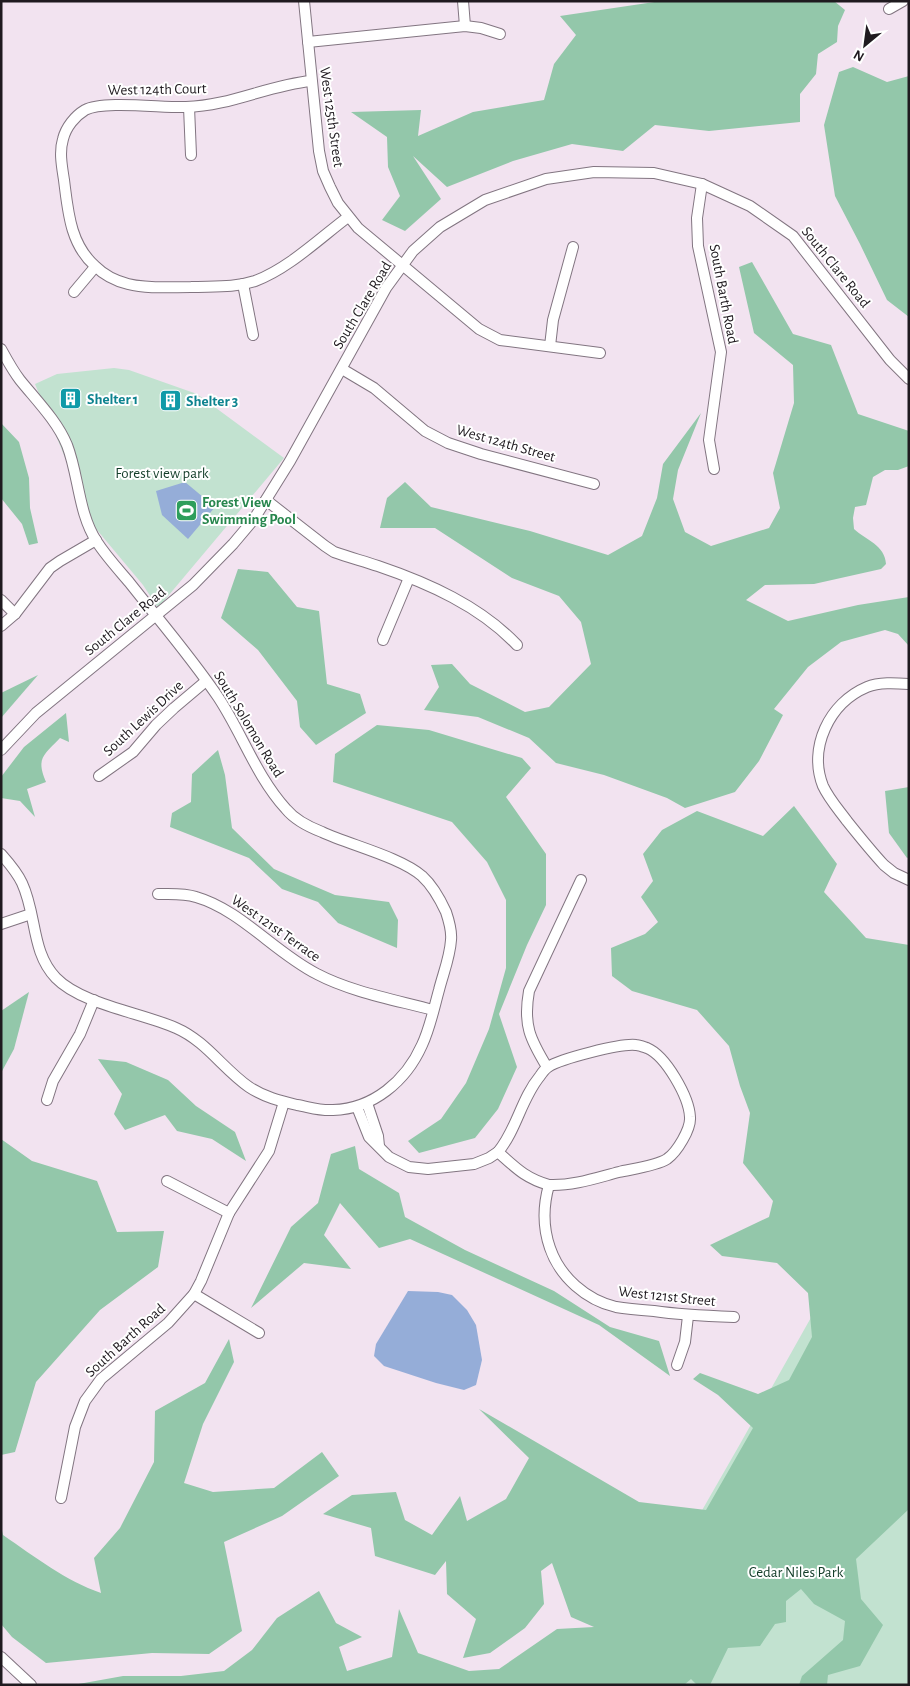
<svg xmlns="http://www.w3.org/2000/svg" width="910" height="1686" viewBox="0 0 910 1686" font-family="'Alegreya Sans',sans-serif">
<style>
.green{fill:#c2e2d0}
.forest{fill:#93c7aa}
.water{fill:#95add8}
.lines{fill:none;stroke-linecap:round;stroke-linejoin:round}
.minor-casing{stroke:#827581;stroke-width:12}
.minor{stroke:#fff;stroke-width:10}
.labels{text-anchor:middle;stroke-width:4;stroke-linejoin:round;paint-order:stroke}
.street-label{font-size:15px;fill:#1f1a1f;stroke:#fff}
.culture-label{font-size:15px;font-weight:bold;fill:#0d838f;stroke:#fff;text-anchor:start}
.park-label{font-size:15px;fill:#133d29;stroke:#fff}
.leisure-label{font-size:15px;font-weight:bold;fill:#27864d;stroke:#fff;text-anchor:start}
</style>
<rect width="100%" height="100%" fill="#f2e3f0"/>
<g class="green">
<polygon points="114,368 129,370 197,394 284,458 158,608 143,585 92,524 35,384 57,374"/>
<polygon points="909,1143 909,1685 602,1685 740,1444"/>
</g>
<g class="forest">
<polygon points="661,1 834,1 845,10 838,26 837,42 818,54 816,74 800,94 800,122 709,131 655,125 623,151 572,144 513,161 447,187 413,156 441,199 405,231 382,220 400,196 388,167 387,137 351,112 421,110 418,136 473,112 544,100 554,64 576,35 560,16"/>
<polygon points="853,67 887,82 909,76 909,317 887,300 860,244 835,196 824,125 839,72"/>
<path d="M752,262L793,334L831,345L858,414L909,431V466L898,470H885L873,477L866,505L855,507L853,518L854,529C866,540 885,545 886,564L881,569L814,584L765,585L746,600L788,621L858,605L909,597V646L898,634L885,630L841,642L808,667L774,709L783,715L759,761L735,792L685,808L667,798L604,775L556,763L529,738L478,717L424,710L439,687L431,665L452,664L470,684L525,712L549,707L591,664L581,622L559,596L512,578L435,528H380L387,498L405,482L431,507L530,531L608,555L642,536L657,498L663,464L701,413L678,470L673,499L685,532L711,546L769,528L780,508L773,473L794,403L793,365L754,333L739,267Z"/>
<polygon points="1,423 19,442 29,478 30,508 38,543 29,545 22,524 1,498"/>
<polygon points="238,569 268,572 297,607 319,611 327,684 360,694 366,713 316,745 300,727 297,701 258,650 221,618"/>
<polygon points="38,675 1,718 1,693"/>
<path d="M66,713L69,742L60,738C43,756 36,758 46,782L27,789L35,817L20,801L1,798V777L24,747Z"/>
<polygon points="377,725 429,730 522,758 531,768 506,797 546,854 546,905 527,945 499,1014 517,1067 498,1109 475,1138 419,1153 408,1141 441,1119 466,1083 489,1029 506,968 506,900 487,862 452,822 333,782 335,754"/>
<polygon points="218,750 225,775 232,828 274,869 335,895 389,902 398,920 397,948 338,923 318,902 282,889 249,858 170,827 172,813 191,802 192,774"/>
<polygon points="909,787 909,857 907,858 889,833 885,791"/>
<polygon points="794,806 837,864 824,892 866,938 909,945 909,1509 856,1559 861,1599 883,1625 860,1666 828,1675 827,1685 799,1685 802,1676 843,1640 845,1621 814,1604 801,1589 786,1601 786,1622 775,1624 760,1646 728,1648 710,1685 697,1685 691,1679 684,1685 73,1685 123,1676 181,1676 224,1671 252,1650 277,1618 319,1591 336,1623 362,1637 339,1647 347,1671 392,1657 399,1609 418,1653 469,1671 499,1669 557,1629 594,1627 571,1617 552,1563 541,1571 544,1604 525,1628 490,1653 463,1658 476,1619 447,1594 446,1561 435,1575 375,1556 371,1528 323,1514 352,1495 396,1492 405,1520 432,1535 460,1496 467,1521 506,1499 529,1458 479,1409 639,1502 706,1510 753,1428 718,1395 693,1379 700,1373 758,1394 789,1380 812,1337 808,1293 777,1263 722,1256 710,1245 769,1217 773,1201 743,1163 750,1113 740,1086 729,1046 697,1010 632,991 612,976 611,948 645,934 658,922 641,897 653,881 643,854 662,830 697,811 763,836"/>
<polygon points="29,992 14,1049 1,1073 1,1011"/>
<polygon points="98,1059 126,1062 168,1080 196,1106 235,1132 246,1161 212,1139 177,1131 165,1115 125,1130 114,1114 122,1094"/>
<polygon points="1,1139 32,1161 97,1181 117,1232 164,1231 158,1267 100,1310 36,1382 15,1452 1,1455"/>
<polygon points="355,1146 359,1169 399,1193 405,1217 465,1250 554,1291 610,1327 659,1341 670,1376 599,1325 410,1239 379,1248 340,1203 324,1235 351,1269 304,1263 251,1308 291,1227 318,1203 331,1154"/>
<path d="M229,1339L234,1362L203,1424L184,1483L213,1492L274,1488L322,1452L339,1476L282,1516L224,1542L242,1631L209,1654L152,1653L46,1663L12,1637L1,1624V1527L3,1535C35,1557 66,1581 101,1593L94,1558L120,1528L154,1462L155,1411L205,1383Z"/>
</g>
<g class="water">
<polygon points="185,482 215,507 188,539 162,515 156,491"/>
<polygon points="408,1291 438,1292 452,1295 467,1310 476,1325 482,1360 476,1385 464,1390 436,1383 384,1366 374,1356 376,1344"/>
</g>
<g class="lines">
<defs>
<g id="minor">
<polyline points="304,1 319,151 323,171 330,187 338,203 358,228 479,329 500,340 600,353"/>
<polyline points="463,1 465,26"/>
<polyline points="889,9 903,1"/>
<polyline points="308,42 465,26 481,28 500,34"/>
<path d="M311,81C269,85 230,106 186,107C163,108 103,100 85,110C75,116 66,127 63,139C59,152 62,167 64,180C68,211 70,244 95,266C103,274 116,281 128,284C148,289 170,287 191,287C213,286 234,288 255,281C288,269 320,238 348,217"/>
<polyline points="189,107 191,155"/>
<polyline points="702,184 697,218 698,246 721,352 709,440 714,469"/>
<polyline points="243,284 253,335"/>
<polyline points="74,292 95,267"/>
<polyline points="550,346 553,320 573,247"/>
<path d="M1,349C7,360 13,371 20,380C37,401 57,421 67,445C79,476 78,513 97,542C106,556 118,569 129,582C159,620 191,657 218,697C242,733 256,776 286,809C295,820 309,827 322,832C350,845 400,857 422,876C433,886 440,899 446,912C449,921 452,931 451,940C450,957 443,974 439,990C434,1008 430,1028 422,1045C406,1081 373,1109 333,1110C320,1111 309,1107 297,1105C280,1101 264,1097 249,1087C223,1069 206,1041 176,1028C142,1013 81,1004 56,978C31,952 37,915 22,883C17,872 9,863 1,854"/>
<polyline points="342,369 374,388 425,431 448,443 481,454 594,484"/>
<path d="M266,500L325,546L334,552C348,557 363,561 378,566C428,583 480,606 517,645"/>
<polyline points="1,600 15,614"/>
<polyline points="1,626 15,614 50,568 60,561 96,540"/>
<polyline points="383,640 409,578"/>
<path d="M909,684C895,683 879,682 867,687C829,703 808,748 823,786C829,799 839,810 847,821C859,836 871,851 884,865L894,873L909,880"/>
<polyline points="1,750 36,713 193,585 233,544 254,519 290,461 386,288 413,251 440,227 485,200 546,179 594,172 654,173 702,184 750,206 793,236 890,360 909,379"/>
<polyline points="99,776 133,752 156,725 174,708 206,681"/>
<path d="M158,894C171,894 184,893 196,897C241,910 275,953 317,974C351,992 396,1000 433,1010"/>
<polyline points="1,924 31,914"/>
<path d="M547,1067C530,1039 523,1025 529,991L581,880"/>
<polyline points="47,1100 53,1081 80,1034 94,1000"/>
<polyline points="367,1103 378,1136 379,1146"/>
<path d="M357,1107L369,1137L389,1157L409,1167L428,1169L474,1164L489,1158L498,1152C516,1168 525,1178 549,1185C543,1206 543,1228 550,1248C560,1277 586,1300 616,1307C628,1309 641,1310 654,1311C681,1315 707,1316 734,1317"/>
<path d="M498,1152C517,1129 521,1099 540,1076C542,1073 545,1069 548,1067C560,1059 621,1043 636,1045C639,1045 644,1047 647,1048C666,1056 689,1097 690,1117C691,1129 677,1152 667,1159C656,1166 632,1169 619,1172C596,1178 573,1186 549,1185"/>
<polyline points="167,1181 229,1213"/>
<polyline points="194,1294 259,1333"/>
<polyline points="677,1365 685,1342 688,1316"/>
<polyline points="61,1498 75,1427 85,1401 101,1379 168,1323 194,1294 201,1281 229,1213 269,1151 284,1102"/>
<polyline points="1,1657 31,1685"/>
</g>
</defs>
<use href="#minor" class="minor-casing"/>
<use href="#minor" class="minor"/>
</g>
<defs>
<symbol id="building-square" viewBox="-11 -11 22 22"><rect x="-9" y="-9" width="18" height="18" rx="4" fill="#0f9aa8" stroke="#fff"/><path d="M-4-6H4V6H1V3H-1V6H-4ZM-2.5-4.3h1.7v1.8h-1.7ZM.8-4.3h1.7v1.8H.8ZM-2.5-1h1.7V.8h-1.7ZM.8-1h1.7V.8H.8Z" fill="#fff"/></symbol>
<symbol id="stadium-square" viewBox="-11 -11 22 22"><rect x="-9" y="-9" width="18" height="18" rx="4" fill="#2e9e5b" stroke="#fff"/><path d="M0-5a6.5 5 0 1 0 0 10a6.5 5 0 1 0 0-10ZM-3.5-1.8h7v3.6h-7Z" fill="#fff"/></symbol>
</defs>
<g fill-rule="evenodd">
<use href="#building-square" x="58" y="386" width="25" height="25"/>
<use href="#building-square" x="158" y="388" width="25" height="25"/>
<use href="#stadium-square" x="174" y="498" width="25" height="25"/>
</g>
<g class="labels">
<g class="street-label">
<text transform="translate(157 89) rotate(-1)" y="5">West 124th Court</text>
<text transform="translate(332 117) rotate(82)" y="5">West 125th Street</text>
<text transform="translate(836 267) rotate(51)" y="5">South Clare Road</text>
<text transform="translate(724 294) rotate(79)" y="5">South Barth Road</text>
<text transform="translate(362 305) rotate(-59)" y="5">South Clare Road</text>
<text transform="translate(506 443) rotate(16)" y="5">West 124th Street</text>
<text transform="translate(125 621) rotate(-39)" y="5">South Clare Road</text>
<text transform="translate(143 718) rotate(-43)" y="5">South Lewis Drive</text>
<text transform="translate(249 724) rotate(59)" y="5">South Solomon Road</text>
<text transform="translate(276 928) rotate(35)" y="5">West 121st Terrace</text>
<text transform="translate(667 1296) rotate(6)" y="5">West 121st Street</text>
<text transform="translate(125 1340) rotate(-42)" y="5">South Barth Road</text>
</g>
<g class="culture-label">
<text x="87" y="404">Shelter 1</text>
<text x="186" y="406">Shelter 3</text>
</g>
<g class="park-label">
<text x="162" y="478">Forest view park</text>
<text x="796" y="1577">Cedar Niles Park</text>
</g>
<g class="leisure-label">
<text x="202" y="507">Forest View<tspan x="202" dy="17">Swimming Pool</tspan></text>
</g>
</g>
<rect width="910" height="1686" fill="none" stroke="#1f1a1f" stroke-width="5"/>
<g transform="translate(865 45) rotate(209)" stroke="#ffffff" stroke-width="4" paint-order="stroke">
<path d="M0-4L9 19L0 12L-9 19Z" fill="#1f1a1f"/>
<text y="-8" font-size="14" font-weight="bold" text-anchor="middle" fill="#1f1a1f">N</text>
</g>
</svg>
